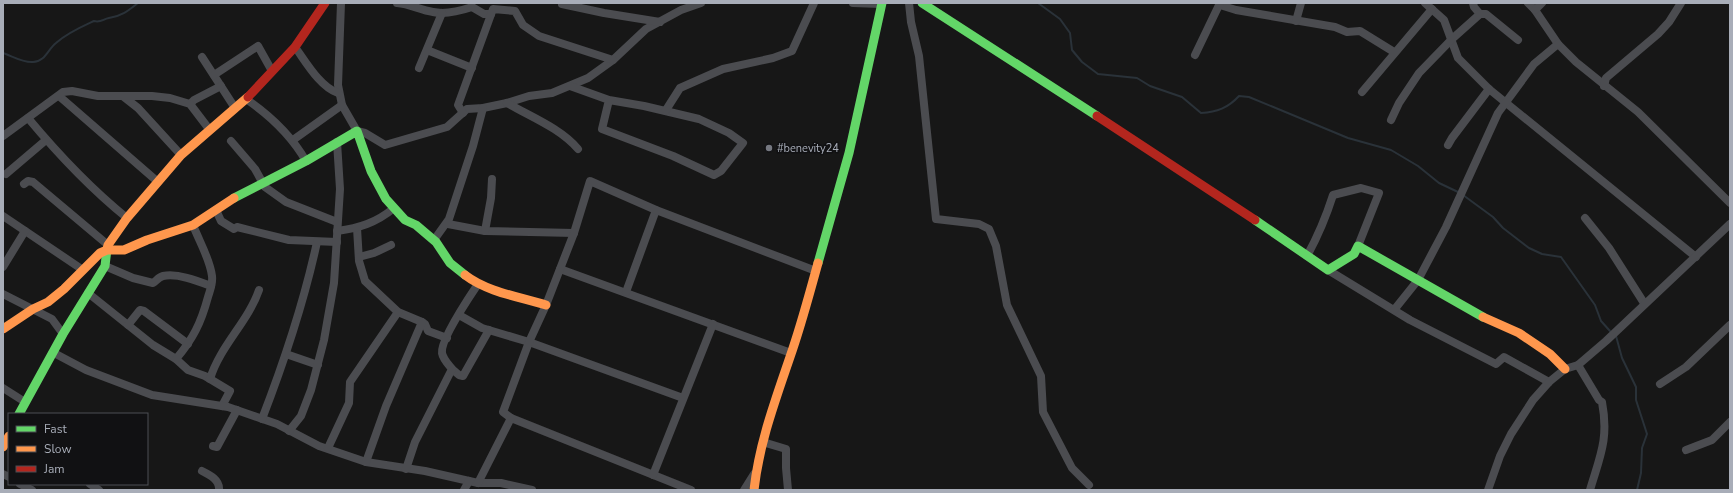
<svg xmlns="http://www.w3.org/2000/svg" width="1733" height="493" viewBox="0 0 1733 493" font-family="'Nunito Sans',sans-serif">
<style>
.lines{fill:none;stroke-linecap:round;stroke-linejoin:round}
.stream{stroke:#2a3239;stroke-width:2}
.street{stroke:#4b4c50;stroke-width:8}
.fast{stroke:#63d668;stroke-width:9}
.slow{stroke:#ff974d;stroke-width:9}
.jam{stroke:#b3261e;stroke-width:9}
.poi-dot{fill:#757880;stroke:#111113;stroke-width:1.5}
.labels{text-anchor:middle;stroke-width:3;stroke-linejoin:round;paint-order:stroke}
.poi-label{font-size:11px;fill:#a8adb8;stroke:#111113;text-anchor:start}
</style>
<rect width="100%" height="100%" fill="#171717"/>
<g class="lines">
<g class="stream">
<path d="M1038,3L1060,19L1070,33L1072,50L1082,62L1098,74L1137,78L1150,86L1182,97L1201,113C1217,112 1228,108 1239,96L1249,97L1348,138L1391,150L1418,166L1439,183L1458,192"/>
<path d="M3,53C12,56 23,63 33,62C45,62 48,49 56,43C67,33 81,27 94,21C101,23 103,19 109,18C122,16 128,11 138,3"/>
<polyline points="1463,195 1493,217 1503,228 1529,248 1542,254 1561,257 1595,305 1601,321 1610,331"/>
<polyline points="1616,336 1622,358 1636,387 1636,400 1647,434 1642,448 1641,473 1637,490"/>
</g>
<g class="street">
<polyline points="341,3 338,85 342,105 357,131 365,133 385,145 447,127 467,109 483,108 507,103 529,96 552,93 588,78 613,60 646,29 681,10 701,3"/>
<path d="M397,3C410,4 420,10 433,12C446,15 460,11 472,7L484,14H491"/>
<polyline points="853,3 881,4"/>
<polyline points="909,3 911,22 919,56 936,219 979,224 989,229 996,246 1007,305 1041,376 1043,412 1072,468 1089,485"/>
<polyline points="1425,3 1444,20 1458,58 1489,89 1696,257"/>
<polyline points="1473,3 1474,7 1480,14"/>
<polyline points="1528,3 1535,10 1558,44 1576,62 1638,112 1730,203"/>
<polyline points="562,4 604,13 660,22"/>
<polyline points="1220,5 1236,10 1335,27 1347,32 1360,31 1394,52"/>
<polyline points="1535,10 1542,3"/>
<polyline points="1296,21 1301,3"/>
<path d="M295,47C306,62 320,87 338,93"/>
<polyline points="427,50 472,68"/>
<polyline points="1195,55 1220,3"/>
<polyline points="202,57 235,108"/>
<polyline points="419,68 442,13"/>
<polyline points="214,75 258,46 272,71"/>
<polyline points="570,86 609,100 644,106 699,119 729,133 743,143 721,171 714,175 673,156 602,129 609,100"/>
<polyline points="1604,86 1606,78 1658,34 1669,22 1681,3"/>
<polyline points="1362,92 1432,9"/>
<polyline points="59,96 158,182"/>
<polyline points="124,97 138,108 181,155"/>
<path d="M246,99C271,116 291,135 306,161"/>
<path d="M507,103C531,117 560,128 578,149"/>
<polyline points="190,104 194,100 221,86"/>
<polyline points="666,110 680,88 723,69 773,58 792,51 814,3"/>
<polyline points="463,113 458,105 493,9 515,11 523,25 539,36 613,60"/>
<path d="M28,118C58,154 90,188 127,218"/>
<polyline points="1391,120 1399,103 1419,73 1452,39 1480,14 1486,14 1518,40"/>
<polyline points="3,136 63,92 72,91 98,96 152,96 170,98 190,104 209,129"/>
<polyline points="293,140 342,105"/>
<polyline points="231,141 255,169 265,187 286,202 337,222"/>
<polyline points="1448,145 1452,138 1489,89"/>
<polyline points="6,174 46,140"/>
<polyline points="24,184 28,181 33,182 108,245"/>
<polyline points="216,210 221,221 234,229 237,227 289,240 337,242"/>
<polyline points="3,216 83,270"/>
<polyline points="1585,218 1609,248 1644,303"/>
<polyline points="448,224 485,231 574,233"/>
<polyline points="357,228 359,261 365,281 398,312 422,322 425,324 428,331 447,338"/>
<path d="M337,231C359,228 376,223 394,208"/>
<polyline points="485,231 491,198 492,179"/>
<polyline points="434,240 449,219 473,146 483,108"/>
<path d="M1307,256C1318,236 1326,217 1333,195L1361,188L1379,193L1358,246"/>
<polyline points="359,257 374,253 391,245"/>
<path d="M105,266L133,278L153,283C156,281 159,277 163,276C178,273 198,281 211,286"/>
<polyline points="3,267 25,231"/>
<polyline points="560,269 791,353"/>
<polyline points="1328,270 1410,320 1496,364 1504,357 1549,382"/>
<polyline points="626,292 656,210"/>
<polyline points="88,293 153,345 176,359 188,370 205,376 230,391 222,406"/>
<polyline points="3,294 52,319 63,334"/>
<polyline points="1394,310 1418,280 1446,227 1498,113 1534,64 1558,44"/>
<polyline points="459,315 482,328 529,342 683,398"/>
<polyline points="128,325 140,310 144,311 188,344"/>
<polyline points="54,353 86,370 152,395 228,407 277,424 319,446 366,462 425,471 478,483 501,483 532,490"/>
<polyline points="286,354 318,365"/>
<path d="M176,359C193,339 201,323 208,297C210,290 213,284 212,276C210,259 199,241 193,225"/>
<path d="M1578,365L1599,400L1602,402C1609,439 1600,456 1590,490"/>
<polyline points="452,369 459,375 463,376 489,330"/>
<path d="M210,379C220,346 248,322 259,290"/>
<polyline points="1660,384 1686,367 1730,325"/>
<polyline points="3,388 25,402"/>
<polyline points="511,418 691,490"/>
<path d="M262,419C284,362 304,302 317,242"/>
<polyline points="289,431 301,416 311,390 324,340 334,283 340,189 337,142"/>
<polyline points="763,442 786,449 786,468 788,490"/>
<polyline points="213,446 217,447 237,410"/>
<polyline points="328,448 349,403 350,382 398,312"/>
<polyline points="1686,450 1712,440 1730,422"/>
<polyline points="366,462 386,406 422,322"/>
<path d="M406,469L415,442L452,369C448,364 443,359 442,353C440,340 470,296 478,284"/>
<path d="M202,471C210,475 220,480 219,490"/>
<polyline points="3,474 9,477"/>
<polyline points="653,475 713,324"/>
<polyline points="478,483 511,418 503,412 529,342 546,305 574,233 590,181 656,210 816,271"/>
<polyline points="20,484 32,490"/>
<polyline points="90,484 99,490"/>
<polyline points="464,490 469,481"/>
<polyline points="744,490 754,474"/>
<polyline points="1488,490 1500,456 1511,434 1533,400 1549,382 1565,369 1578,365 1606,341 1730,224"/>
</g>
<g class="fast">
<polyline points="922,3 1097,116"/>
<polyline points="234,198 306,161 357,131 371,171 386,199 405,220 416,225 436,242 450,263 465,275"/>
<polyline points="1255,220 1328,270 1354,254 1358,246 1483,317"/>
<polyline points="818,263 849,153 882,3"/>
<polyline points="19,414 63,334 105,266 107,249"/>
</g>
<g class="slow">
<polyline points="107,249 108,245 127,218 181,155 248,97"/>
<path d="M465,275C487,292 520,297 546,305"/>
<polyline points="1483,317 1519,333 1550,354 1565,369"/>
<polyline points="3,329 33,309 48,302 64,289 100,253 107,250 124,250 147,240 193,225 234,198"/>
<polyline points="3,447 9,436"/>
<path d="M754,490C759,444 775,401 790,357C801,326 809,295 818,263"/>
</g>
<g class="jam">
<polyline points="248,97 295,47 325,3"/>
<polyline points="1097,116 1255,220"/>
</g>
</g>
<circle class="poi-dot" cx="769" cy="148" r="4"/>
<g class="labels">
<g class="poi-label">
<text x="777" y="152">#benevity24</text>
</g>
</g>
<rect width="1733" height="493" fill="none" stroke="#a8adb8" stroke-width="8"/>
<rect x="8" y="413" width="140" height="72" fill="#111113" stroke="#4d4f55"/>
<rect x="16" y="426" width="20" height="6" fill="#63d668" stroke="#4d4f55"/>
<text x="44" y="433" font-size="12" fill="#a8adb8">Fast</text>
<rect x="16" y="446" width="20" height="6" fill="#ff974d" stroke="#4d4f55"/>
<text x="44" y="453" font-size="12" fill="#a8adb8">Slow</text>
<rect x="16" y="466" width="20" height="6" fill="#b3261e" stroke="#4d4f55"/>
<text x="44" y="473" font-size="12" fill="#a8adb8">Jam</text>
</svg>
